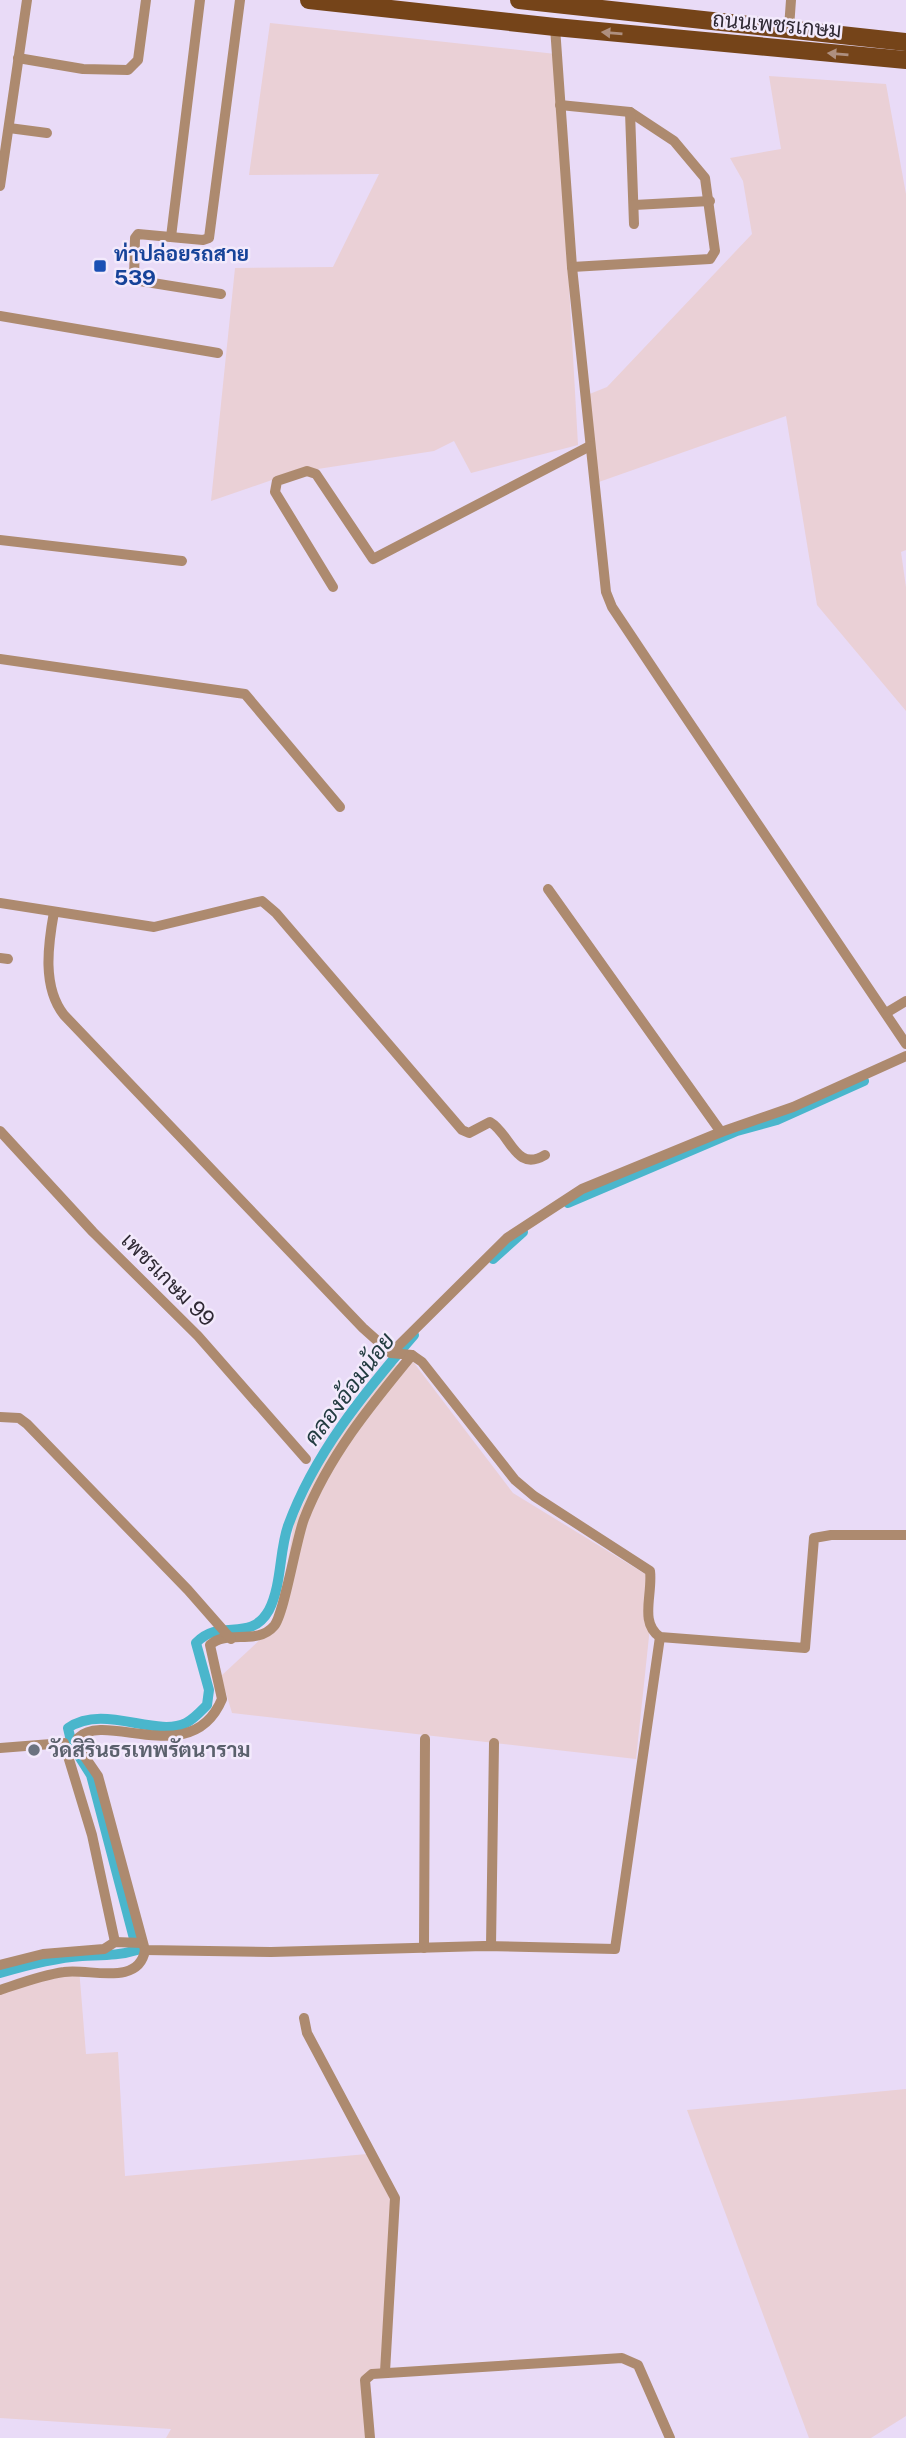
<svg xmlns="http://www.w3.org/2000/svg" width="906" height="2438" viewBox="0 0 906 2438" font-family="'Public Sans',Sarabun,sans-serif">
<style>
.industrial{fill:#ead0d6}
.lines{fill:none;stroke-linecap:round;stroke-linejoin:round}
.canal{stroke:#4ab6cc;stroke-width:10}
.minor{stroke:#ad8a6f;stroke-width:10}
.primary{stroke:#754419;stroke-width:18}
.oneway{fill:#ae8f7f}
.transit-dot{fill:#1a4fb4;stroke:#f3eafc;stroke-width:2.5}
.worship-dot{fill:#6b7280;stroke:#f3eafc;stroke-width:2.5}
.labels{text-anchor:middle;stroke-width:5;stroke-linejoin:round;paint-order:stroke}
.street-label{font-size:21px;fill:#2f2934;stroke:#f3eafc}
.transit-label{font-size:21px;font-weight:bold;fill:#164399;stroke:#f3eafc;text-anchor:start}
.worship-label{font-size:21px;font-weight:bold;fill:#5b616d;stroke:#f3eafc;text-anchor:start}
.water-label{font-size:23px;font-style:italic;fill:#233c41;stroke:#f3eafc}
</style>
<rect width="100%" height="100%" fill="#e9dbf7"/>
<g class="industrial">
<polygon points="270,23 556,54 578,445 471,473 454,441 434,451 292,473 211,501 235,268 333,267 379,174 249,175"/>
<polygon points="769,76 886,84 906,194 906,550 901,552 906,587 906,711 817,605 786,416 596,483 587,395 607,387 752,234 743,181 730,158 781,149"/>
<polygon points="411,1359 513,1493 655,1580 636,1759 232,1713 221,1676 278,1623 294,1523 326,1454 393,1366"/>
<polygon points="79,1968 86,2054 118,2052 125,2176 367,2154 391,2196 382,2370 366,2373 369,2438 166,2438 171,2429 0,2418 0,1993"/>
<polygon points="906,2089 906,2416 871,2438 809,2438 687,2110"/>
</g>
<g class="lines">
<g class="canal">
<polyline points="568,1203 737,1131 777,1120 864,1081"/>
<polyline points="493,1259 523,1232"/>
<path d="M0,1973C27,1965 53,1958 82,1956C101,1955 118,1956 137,1950L91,1775L72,1745L68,1728C104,1703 155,1738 186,1723C194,1719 201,1711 207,1705L209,1690L196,1643C220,1617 250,1644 269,1610C282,1584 279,1552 288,1526C314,1454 364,1393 414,1335"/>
</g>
<g class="minor">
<polyline points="555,27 572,267 606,592 612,607 662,682 906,1044"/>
<polyline points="789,28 791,0"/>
<polyline points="18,58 83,69 128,70 138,60 146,0"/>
<polyline points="560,105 630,112 674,141 705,178 715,251 710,259 572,267"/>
<polyline points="630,112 634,224"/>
<polyline points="9,128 47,133"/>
<polyline points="0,186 27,0"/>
<polyline points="634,205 710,201"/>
<polyline points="171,237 200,0"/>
<polyline points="221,294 134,280 135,238 138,234 203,240 209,238 240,0"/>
<polyline points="0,316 218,353"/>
<polyline points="0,540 182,561"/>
<polyline points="333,587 275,492 277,481 307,471 316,474 373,559 590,446"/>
<polyline points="0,659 245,694 340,807"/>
<polyline points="548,889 721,1132"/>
<path d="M0,903L154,927L262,901L276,913L462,1130L469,1133L490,1122C511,1134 515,1173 545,1155"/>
<path d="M54,912C48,945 42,987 64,1015L363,1328L391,1353L412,1355L422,1362L515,1480L534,1496L650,1571C653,1594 639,1623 660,1637L805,1648L814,1538L831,1535H906"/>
<polyline points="0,958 8,959"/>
<polyline points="886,1013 906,1001"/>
<polyline points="0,1131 93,1232 198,1336 306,1459"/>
<polyline points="391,1353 507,1238 582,1189 721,1132 793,1107 906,1056"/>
<path d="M412,1355C370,1406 328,1457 304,1519C296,1540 284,1615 274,1626C257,1646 227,1629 210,1645L222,1699C192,1771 106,1710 78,1738V1747L98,1776L145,1950L271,1952L484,1946L615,1949L660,1637"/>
<polyline points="0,1417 19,1418 27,1424 188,1590 231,1639"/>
<polyline points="0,1748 64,1743 92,1835 115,1942"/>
<polyline points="491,1946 494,1743"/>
<polyline points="424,1948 425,1739"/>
<polyline points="0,1965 43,1954 104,1949 115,1942 142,1943"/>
<path d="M0,1990C21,1983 42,1975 64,1972C89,1968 139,1987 145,1950"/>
<polyline points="304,2018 307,2033 395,2198 385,2372"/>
<polyline points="370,2438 365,2380 372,2374 622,2358 638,2365 670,2438"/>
</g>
<g class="primary">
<polyline points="309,0 555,27 906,60"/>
<polyline points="519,0 906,42"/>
</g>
</g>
<defs><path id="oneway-solid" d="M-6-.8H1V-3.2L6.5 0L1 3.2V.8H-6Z" transform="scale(1.75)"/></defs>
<g class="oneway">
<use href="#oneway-solid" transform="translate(612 33) rotate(-175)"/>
<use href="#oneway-solid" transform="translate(838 54) rotate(-175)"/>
</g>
<rect class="transit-dot" x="93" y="259" width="14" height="14" rx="3.5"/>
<circle class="worship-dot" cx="34" cy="1750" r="7"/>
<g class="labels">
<g class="street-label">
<text transform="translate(777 25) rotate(5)" y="7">ถนนเพชรเกษม</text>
<text transform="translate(168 1280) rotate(45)" y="7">เพชรเกษม 99</text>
</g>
<g class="transit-label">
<text x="114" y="261">ท่าปล่อยรถสาย<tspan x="114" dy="24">539</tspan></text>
</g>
<g class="worship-label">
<text x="48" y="1757">วัดสิรินธรเทพรัตนาราม</text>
</g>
<g class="water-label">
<text transform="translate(349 1389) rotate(-53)" y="8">คลองอ้อมน้อย</text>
</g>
</g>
</svg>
